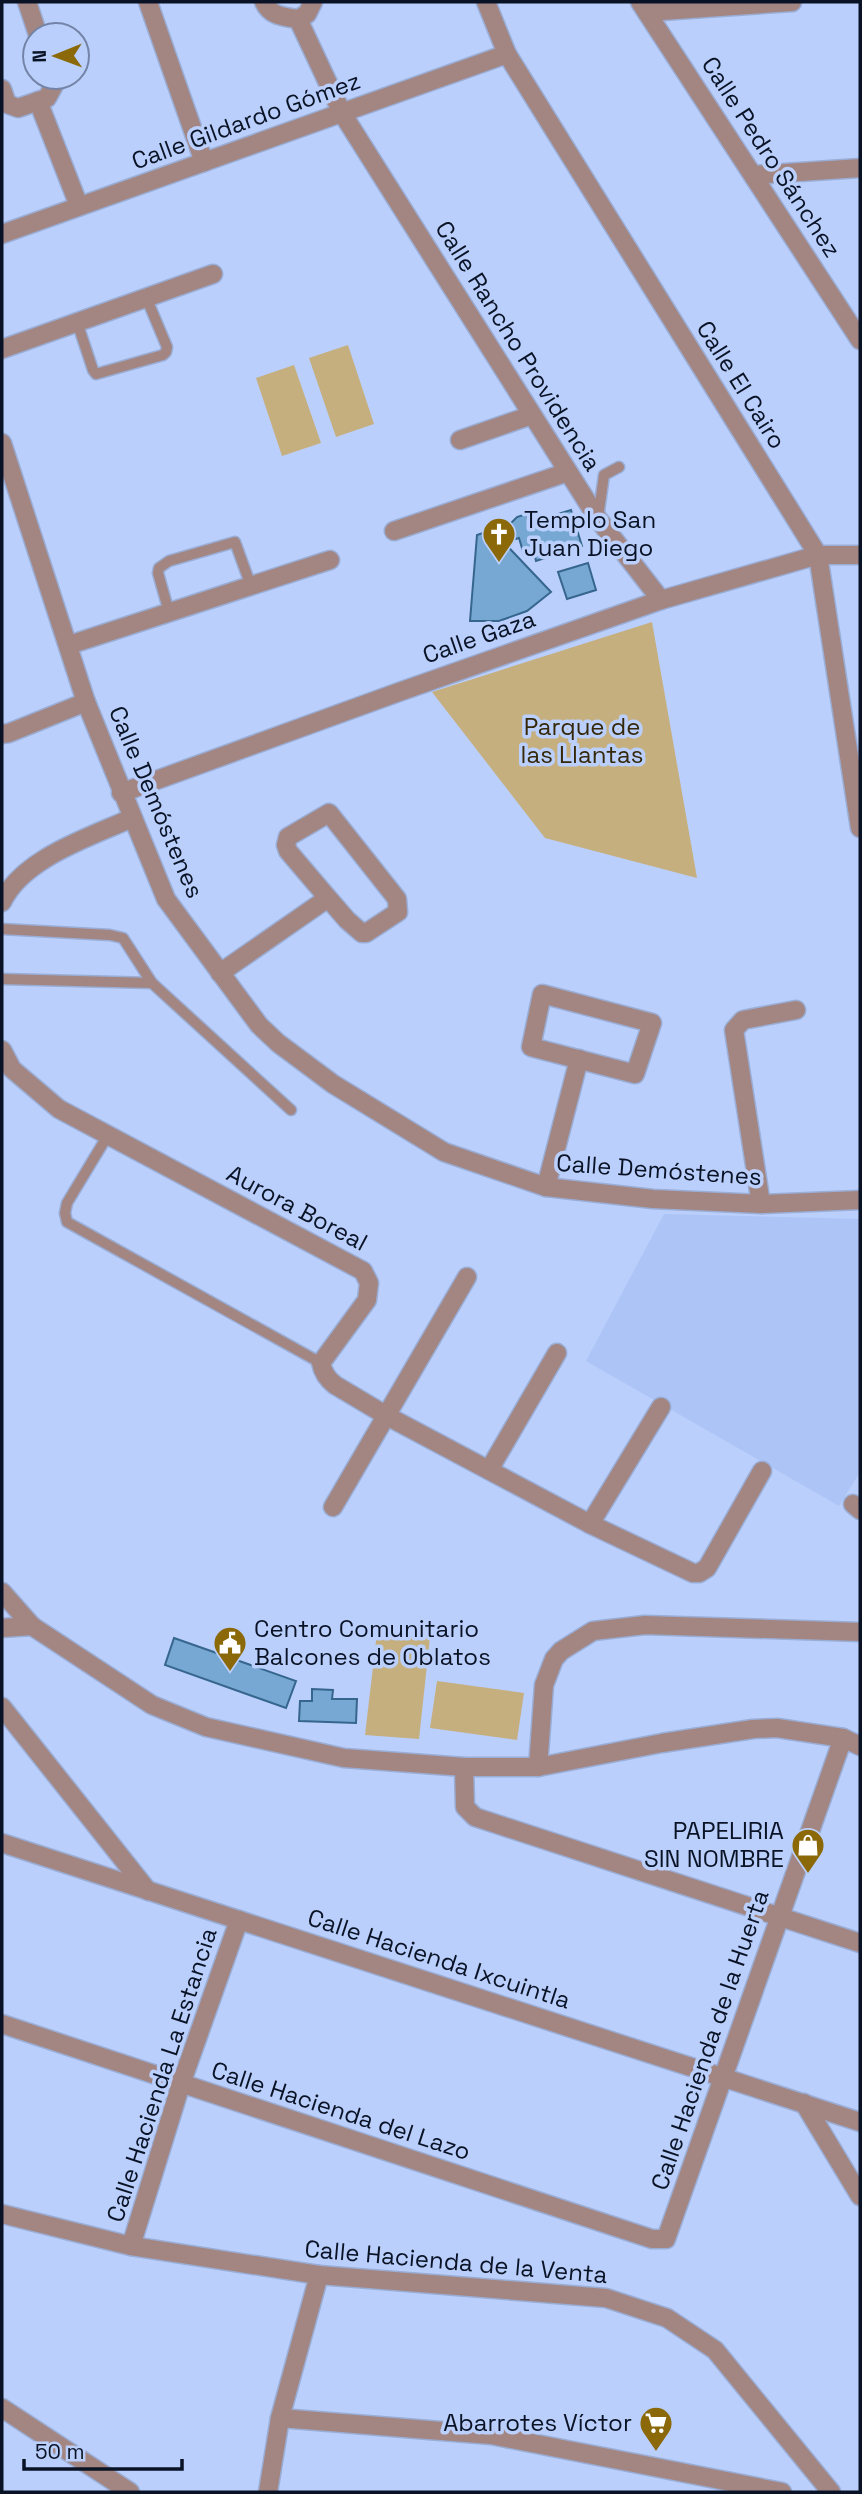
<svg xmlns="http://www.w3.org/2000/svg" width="862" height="2494" viewBox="0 0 862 2494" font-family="'Space Grotesk',sans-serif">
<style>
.built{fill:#adc4f6}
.green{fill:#c6af7f}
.building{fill:#76a8d3;stroke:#36668e;stroke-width:2}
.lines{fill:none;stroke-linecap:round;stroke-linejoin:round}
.lane-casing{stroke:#9aadd5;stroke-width:13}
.street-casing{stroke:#9aadd5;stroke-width:21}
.lane{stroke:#a38582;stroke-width:10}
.street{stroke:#a38582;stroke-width:18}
.labels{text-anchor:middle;stroke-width:7;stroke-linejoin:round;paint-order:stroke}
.street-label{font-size:24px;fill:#0a1326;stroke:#bacffb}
.poi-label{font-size:24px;fill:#0a1326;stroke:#bacffb;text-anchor:start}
.park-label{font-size:24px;fill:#352809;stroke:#bacffb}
</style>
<rect width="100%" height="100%" fill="#bacffb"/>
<polygon class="built" points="664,1214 860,1219 860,1472 839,1506 586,1361"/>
<g class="green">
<polygon points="348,345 374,424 336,437 309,358"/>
<polygon points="294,365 321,443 282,456 256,378"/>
<polygon points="652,622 697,878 545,838 432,692"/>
<polygon points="377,1633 430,1637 419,1739 365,1735"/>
<polygon points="437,1681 524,1693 517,1740 430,1728"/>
</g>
<g class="building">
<polygon points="571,510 582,546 536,561 534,552 524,555 519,538 509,541 508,533 511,523 517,517 526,514 529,523"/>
<polygon points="492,530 551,592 527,611 499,621 470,621 477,535"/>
<polygon points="588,563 596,590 567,599 558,572"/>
<polygon points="174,1638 296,1681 286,1708 165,1665"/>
<polygon points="312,1689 333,1690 332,1699 357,1699 356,1723 299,1721 300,1701 312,1701"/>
</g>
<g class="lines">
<defs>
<g id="lane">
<polyline points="77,322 93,370 96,374 163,355 166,352 167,347 146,297"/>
<polyline points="598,518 604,475 619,467"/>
<polyline points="169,612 158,573 159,568 169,561 235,542 251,586"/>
<polyline points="2,929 110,935 123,938 152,983 291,1110"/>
<polyline points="2,979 152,983"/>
<polyline points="108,1135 67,1203 65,1213 67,1222 321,1363"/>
</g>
<g id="street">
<polyline points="27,2 38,35"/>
<polyline points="148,2 204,162"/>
<path d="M264,2C270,16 284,17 298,19L307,14L313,2"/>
<polyline points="486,2 507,54 818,555 860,828"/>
<polyline points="640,2 860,340"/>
<polyline points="647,12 792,2"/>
<polyline points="298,19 342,113 598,519 661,600"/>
<polyline points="2,89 7,104 18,108 47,98 54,85 52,77"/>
<polyline points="38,101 79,206"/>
<polyline points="753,175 860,168"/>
<polyline points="2,234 507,54"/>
<polyline points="2,349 213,274"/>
<polyline points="460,440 532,415"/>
<polyline points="2,443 86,702 166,899 259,1025 278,1043 333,1084 444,1152 546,1187 653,1199 761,1204 860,1200"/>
<polyline points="394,531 568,472"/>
<polyline points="69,645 330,560"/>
<polyline points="2,734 9,733 86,702"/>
<polyline points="121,793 399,692 661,600 818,555 860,555"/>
<path d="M2,902C23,858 90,837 132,818"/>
<polyline points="220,973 328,898 347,920 362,933 366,933 398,912 397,899 329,813 288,837 286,845 288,851 328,898"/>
<polygon points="542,994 652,1023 635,1074 531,1047"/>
<path d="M2,1050L12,1069L59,1109L363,1271L369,1283L367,1300L321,1363C323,1373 327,1379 335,1385L387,1416L590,1524L693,1573H699L707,1568L762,1471"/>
<polyline points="546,1187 579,1059"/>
<polyline points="761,1204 734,1030 743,1020 796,1010"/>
<polyline points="489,1470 557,1353"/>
<polyline points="853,1504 860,1510"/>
<polyline points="333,1507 467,1277"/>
<polyline points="590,1524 661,1407"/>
<polyline points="2,1592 32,1626 152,1705 206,1727 344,1758 464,1767 538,1767 662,1743 753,1729 777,1728 843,1738 860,1746"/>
<polyline points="2,1628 32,1626"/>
<polyline points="2,1707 148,1891"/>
<polyline points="464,1767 465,1807 475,1817 860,1943"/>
<polyline points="538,1767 544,1685 554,1659 561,1651 593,1631 645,1625 860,1632"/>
<polyline points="2,1843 860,2122"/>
<polyline points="2,2024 652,2239 666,2239 843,1738"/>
<polyline points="804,2103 860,2196"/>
<polyline points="2,2214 131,2246 319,2275 606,2298 667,2318 715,2350 831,2492"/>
<polyline points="131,2246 181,2084 239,1920"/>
<polyline points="2,2408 130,2492"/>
<polyline points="280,2418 491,2435 782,2492"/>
<polyline points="268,2492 280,2418 319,2275"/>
</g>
</defs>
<use href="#lane" class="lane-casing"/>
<use href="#street" class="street-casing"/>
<use href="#lane" class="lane"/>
<use href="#street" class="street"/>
</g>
<defs>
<symbol id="church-pin" viewBox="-11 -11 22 30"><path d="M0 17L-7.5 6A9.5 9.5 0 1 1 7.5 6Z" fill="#8b6909" stroke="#bacffb"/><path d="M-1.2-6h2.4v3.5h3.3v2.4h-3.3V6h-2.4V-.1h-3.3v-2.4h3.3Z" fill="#fff"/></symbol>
<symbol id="civic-pin" viewBox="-11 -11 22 30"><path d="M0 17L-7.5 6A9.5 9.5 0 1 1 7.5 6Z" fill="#8b6909" stroke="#bacffb"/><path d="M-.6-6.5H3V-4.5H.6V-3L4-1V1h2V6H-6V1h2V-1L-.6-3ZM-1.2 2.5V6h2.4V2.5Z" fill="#fff"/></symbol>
<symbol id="shop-pin" viewBox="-11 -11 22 30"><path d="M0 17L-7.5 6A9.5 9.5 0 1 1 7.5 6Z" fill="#8b6909" stroke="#bacffb"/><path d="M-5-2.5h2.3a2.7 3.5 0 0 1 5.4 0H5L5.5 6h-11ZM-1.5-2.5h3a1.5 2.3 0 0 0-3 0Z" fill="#fff"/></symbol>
<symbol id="supermarket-pin" viewBox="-11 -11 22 30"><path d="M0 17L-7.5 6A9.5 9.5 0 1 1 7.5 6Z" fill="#8b6909" stroke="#bacffb"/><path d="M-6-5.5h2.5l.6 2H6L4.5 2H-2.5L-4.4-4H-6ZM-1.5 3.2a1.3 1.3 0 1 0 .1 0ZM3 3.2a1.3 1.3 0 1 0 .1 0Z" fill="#fff"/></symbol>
</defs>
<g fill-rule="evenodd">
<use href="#church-pin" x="480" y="515" width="38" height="52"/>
<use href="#civic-pin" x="211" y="1624" width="38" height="52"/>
<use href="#shop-pin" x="789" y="1826" width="38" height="52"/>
<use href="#supermarket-pin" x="637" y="2404" width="38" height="52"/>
</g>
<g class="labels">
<g class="street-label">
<text transform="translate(246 121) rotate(-20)" y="8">Calle Gildardo Gómez</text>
<text transform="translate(771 157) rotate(57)" y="8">Calle Pedro Sánchez</text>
<text transform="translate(518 346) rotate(58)" y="8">Calle Rancho Providencia</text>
<text transform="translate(741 385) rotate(58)" y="8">Calle El Cairo</text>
<text transform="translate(479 637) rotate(-19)" y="8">Calle Gaza</text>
<text transform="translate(156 802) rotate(67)" y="8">Calle Demóstenes</text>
<text transform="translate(659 1170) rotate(4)" y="8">Calle Demóstenes</text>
<text transform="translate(297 1208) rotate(28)" y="8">Aurora Boreal</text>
<text transform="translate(439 1959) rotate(18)" y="8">Calle Hacienda Ixcuintla</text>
<text transform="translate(710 2040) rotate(-71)" y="8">Calle Hacienda de la Huerta</text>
<text transform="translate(162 2075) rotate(-72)" y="8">Calle Hacienda La Estancia</text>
<text transform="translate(341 2111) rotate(18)" y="8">Calle Hacienda del Lazo</text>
<text transform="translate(456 2262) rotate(5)" y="8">Calle Hacienda de la Venta</text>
</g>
<g class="poi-label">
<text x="524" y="528">Templo San<tspan x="524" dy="28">Juan Diego</tspan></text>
<text x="254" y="1637">Centro Comunitario<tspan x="254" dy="28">Balcones de Oblatos</tspan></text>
<text x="784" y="1839" text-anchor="end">PAPELIRIA<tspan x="784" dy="28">SIN NOMBRE</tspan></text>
<text x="632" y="2431" text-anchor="end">Abarrotes Víctor</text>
</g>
<g class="park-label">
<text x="582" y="735">Parque de<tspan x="582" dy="28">las Llantas</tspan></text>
</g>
</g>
<rect width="862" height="2494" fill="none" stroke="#0a1326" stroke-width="7"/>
<g transform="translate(56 56) rotate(269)"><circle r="33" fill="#bacffb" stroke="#7484a6" stroke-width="2"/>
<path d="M0-5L12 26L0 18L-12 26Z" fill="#8b6909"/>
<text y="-10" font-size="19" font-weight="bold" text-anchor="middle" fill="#0a1326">N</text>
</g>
<path d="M24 2459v10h158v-10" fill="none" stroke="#0a1326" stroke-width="3.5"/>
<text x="35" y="2459" font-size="21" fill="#0a1326" stroke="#bacffb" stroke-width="5" paint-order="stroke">50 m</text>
</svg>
